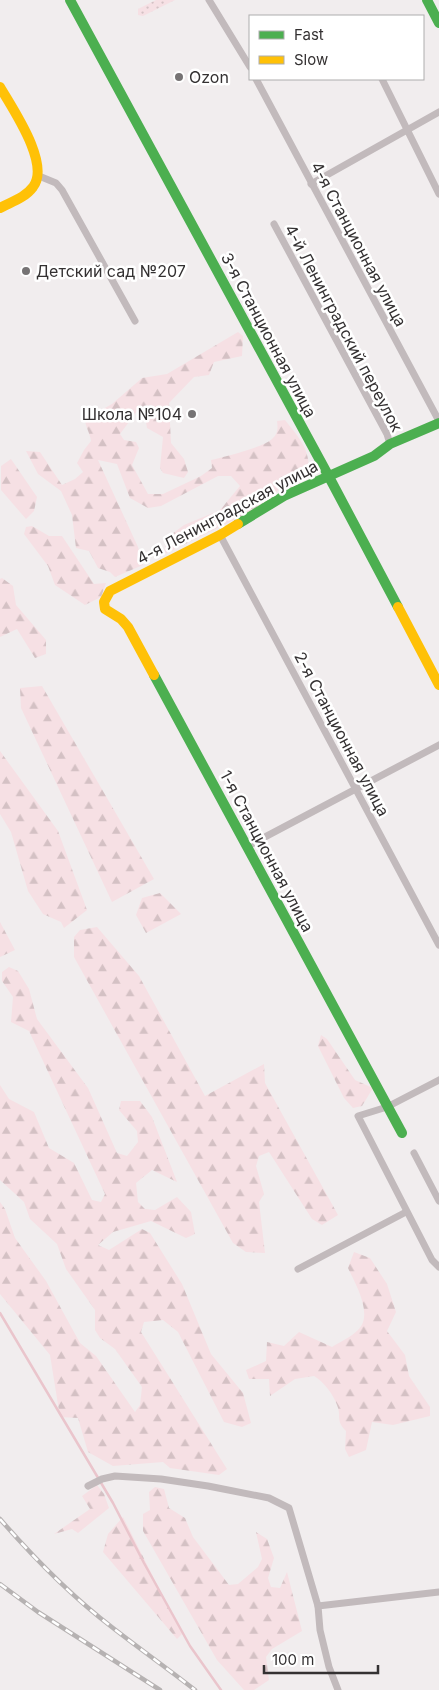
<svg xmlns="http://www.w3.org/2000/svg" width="439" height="1690" viewBox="0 0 439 1690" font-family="Inter,sans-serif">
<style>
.forest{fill:url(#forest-firs)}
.park{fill:url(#park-dots)}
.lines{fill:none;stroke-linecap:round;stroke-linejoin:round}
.stream{stroke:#eac5cc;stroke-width:2.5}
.street{stroke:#c2babc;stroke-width:7}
.fast{stroke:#4caf50;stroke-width:10}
.slow{stroke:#ffc107;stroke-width:10}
.rail-casing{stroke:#b6b2b2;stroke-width:4.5}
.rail{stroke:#fff;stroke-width:2.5;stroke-dasharray:8;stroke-linecap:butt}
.poi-dot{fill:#767374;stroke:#fff;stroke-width:2}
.labels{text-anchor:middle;stroke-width:5;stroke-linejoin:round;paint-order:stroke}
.poi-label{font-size:16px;fill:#343132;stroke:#fff;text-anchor:start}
.street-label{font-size:16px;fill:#343132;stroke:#fff}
</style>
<defs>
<pattern id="forest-firs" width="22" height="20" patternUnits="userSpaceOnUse" patternTransform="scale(1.25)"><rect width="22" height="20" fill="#f6e0e4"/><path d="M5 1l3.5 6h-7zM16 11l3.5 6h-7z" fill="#d4c1c4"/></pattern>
<pattern id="park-dots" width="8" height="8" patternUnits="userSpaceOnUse" patternTransform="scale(1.25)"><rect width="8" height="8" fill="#f6e0e4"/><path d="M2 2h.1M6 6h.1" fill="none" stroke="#d4c1c4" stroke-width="1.8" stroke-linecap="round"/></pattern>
</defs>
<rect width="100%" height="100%" fill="#f1edee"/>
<g class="forest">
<path d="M238,332L243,336L242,356L214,362L209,375L194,377L169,403L171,443L184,459L188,472L184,478L163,473L160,468L163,437L147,428L146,422L152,405L140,407L120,434L124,440L136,442L139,448L132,465L148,494H163L201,476L212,468L211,460C224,457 264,447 272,439C278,434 278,428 277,421L285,420C300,439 312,451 308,477L290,490L281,486L268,503L163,555L168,537L184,525L220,510L240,486L231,476H218L161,506L148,508L130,498L117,464L98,460L138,547L143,565L115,577L110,572L98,568L89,551L76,548L72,515L61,491L38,474L26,451L40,452L62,485L75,479L83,472L77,463L84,450L91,441C90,433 85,426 85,419L112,404L142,378L167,374Z"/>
<polygon points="11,459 37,497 34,511 26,519 1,490 1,466"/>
<polygon points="32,526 49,536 62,536 94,584 106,583 101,597 85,605 55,585 48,566 24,534 26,527"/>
<polygon points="2,578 13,586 16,605 46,640 46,654 35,658 17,629 0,637 0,579"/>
<polygon points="42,686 154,879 112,902 21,708 20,688"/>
<polygon points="0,751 58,831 87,910 64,928 61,922 43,914 28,891 11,832 0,814"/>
<polygon points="160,893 181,914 146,933 136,915 142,898"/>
<polygon points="0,922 15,950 0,957"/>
<polygon points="97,927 139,976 205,1096 264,1064 265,1083 338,1215 322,1225 312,1219 269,1152 259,1156 256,1166 264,1194 259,1202 265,1253 246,1252 233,1243 74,957 74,937 80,930"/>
<polygon points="9,967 18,971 29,989 37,1019 88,1088 117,1153 127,1156 138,1142 137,1131 119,1110 121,1101 140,1101 152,1117 177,1182 152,1170 136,1183 138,1202 145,1209 155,1210 177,1197 191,1212 195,1234 186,1238 151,1221 113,1232 98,1245 109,1250 142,1229 150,1233 182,1284 211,1354 243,1393 251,1423 242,1427 224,1422 178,1332 163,1320 144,1322 141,1332 227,1469 219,1475 170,1468 163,1462 113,1466 88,1452 78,1418 60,1417 50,1355 0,1294 0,1202 5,1209 15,1238 46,1281 80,1343 96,1356 135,1412 140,1405 142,1387 115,1349 100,1338 95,1330 95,1310 66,1269 57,1244 30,1219 24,1202 0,1180 0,1085 9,1099 34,1112 49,1148 74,1163 92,1200 101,1202 105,1194 29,1031 11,1022 13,997 2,981 2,972"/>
<polygon points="321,1035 327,1039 355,1080 373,1088 362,1106 353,1108 344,1098 318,1046"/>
<path d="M354,1252L370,1258L387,1284L396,1312L387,1331L405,1355L409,1376L430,1407V1416L393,1425L372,1422L366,1450L349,1457L345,1449L346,1431C335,1420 342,1417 337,1405C333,1394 324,1382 314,1376L295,1379L270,1396L269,1379H249L246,1370L266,1361L267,1342L284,1346L299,1332L332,1347C340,1342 351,1337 358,1330C374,1315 355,1283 348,1268Z"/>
<polygon points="97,1485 104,1494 109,1508 78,1533 72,1529 54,1534 90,1509 82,1496"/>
<polygon points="155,1487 164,1489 169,1508 185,1518 193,1537 229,1585 238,1584 258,1567 262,1559 256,1532 267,1539 274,1558 268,1578 271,1587 280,1588 287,1572 302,1631 272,1649 266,1657 269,1680 254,1690 244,1690 217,1660 143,1531 143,1514 150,1510 149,1492"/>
<polygon points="123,1517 182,1634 177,1639 103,1552 108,1534"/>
</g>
<polygon class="park" points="156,0 175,0 143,16 138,15 138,9"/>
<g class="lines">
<polyline class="stream" points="0,1313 113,1503 144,1563 190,1646 221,1690"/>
<g class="street">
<polyline points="209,0 250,67"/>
<polyline points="256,79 439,421"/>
<polyline points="382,79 439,194"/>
<polyline points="39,176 56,183 62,190 135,321"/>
<polyline points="311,184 439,112"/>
<polyline points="274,224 387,434 390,444"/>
<polyline points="220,535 439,945"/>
<polyline points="248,846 439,745"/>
<polyline points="439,1080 387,1107 358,1116 432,1260 439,1267"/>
<polyline points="414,1153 439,1201"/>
<polyline points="298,1269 406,1212"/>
<polyline points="88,1486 102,1479 115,1476 161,1479 208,1486 269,1498 289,1508 318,1606 320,1630 329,1667 338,1690"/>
<polyline points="318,1606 439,1592"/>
</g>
<g class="fast">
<polyline points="70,0 328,475 398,607"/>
<polyline points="427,0 439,23"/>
<polyline points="238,524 284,496 374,456 390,444 439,423"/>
<polyline points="154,675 402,1133"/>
</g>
<g class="slow">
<path d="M0,87C12,108 51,164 33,187C25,198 11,202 0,208"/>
<polyline points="398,607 439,685"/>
<polyline points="154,675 128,627 121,619 105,609 104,602 110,591 220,535 238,524"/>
</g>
<defs>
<g id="rail">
<path d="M0,1519C34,1558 71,1596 113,1628C140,1649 168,1669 195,1690"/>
<polyline points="0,1584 38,1612 160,1690"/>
</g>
</defs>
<use href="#rail" class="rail-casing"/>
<use href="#rail" class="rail"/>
</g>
<g class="poi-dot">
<circle cx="179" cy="77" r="5"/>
<circle cx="26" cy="271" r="5"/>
<circle cx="192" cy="414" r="5"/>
</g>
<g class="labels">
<g class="poi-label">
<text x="189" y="83">Ozon</text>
<text x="36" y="277">Детский сад №207</text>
<text x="182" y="420" text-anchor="end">Школа №104</text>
</g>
<g class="street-label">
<text transform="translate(359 244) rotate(62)" y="6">4-я Станционная улица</text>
<text transform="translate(344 328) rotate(62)" y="6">4-й Ленинградский переулок</text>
<text transform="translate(269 335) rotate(62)" y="6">3-я Станционная улица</text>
<text transform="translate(227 512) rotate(-28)" y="6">4-я Ленинградская улица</text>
<text transform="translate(342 734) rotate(62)" y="6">2-я Станционная улица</text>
<text transform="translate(267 851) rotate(62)" y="6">1-я Станционная улица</text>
</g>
</g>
<rect x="249" y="15" width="175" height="65" fill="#ffffff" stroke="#aeadad"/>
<rect x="259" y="31" width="25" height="8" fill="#4caf50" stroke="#aeadad"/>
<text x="294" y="40" font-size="15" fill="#343132">Fast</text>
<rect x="259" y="56" width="25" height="8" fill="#ffc107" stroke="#aeadad"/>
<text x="294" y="65" font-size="15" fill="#343132">Slow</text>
<path d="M264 1665v8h114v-8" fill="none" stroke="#343132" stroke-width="2.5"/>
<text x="272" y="1665" font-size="15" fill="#343132" stroke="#ffffff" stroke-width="4" paint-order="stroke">100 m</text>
</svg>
